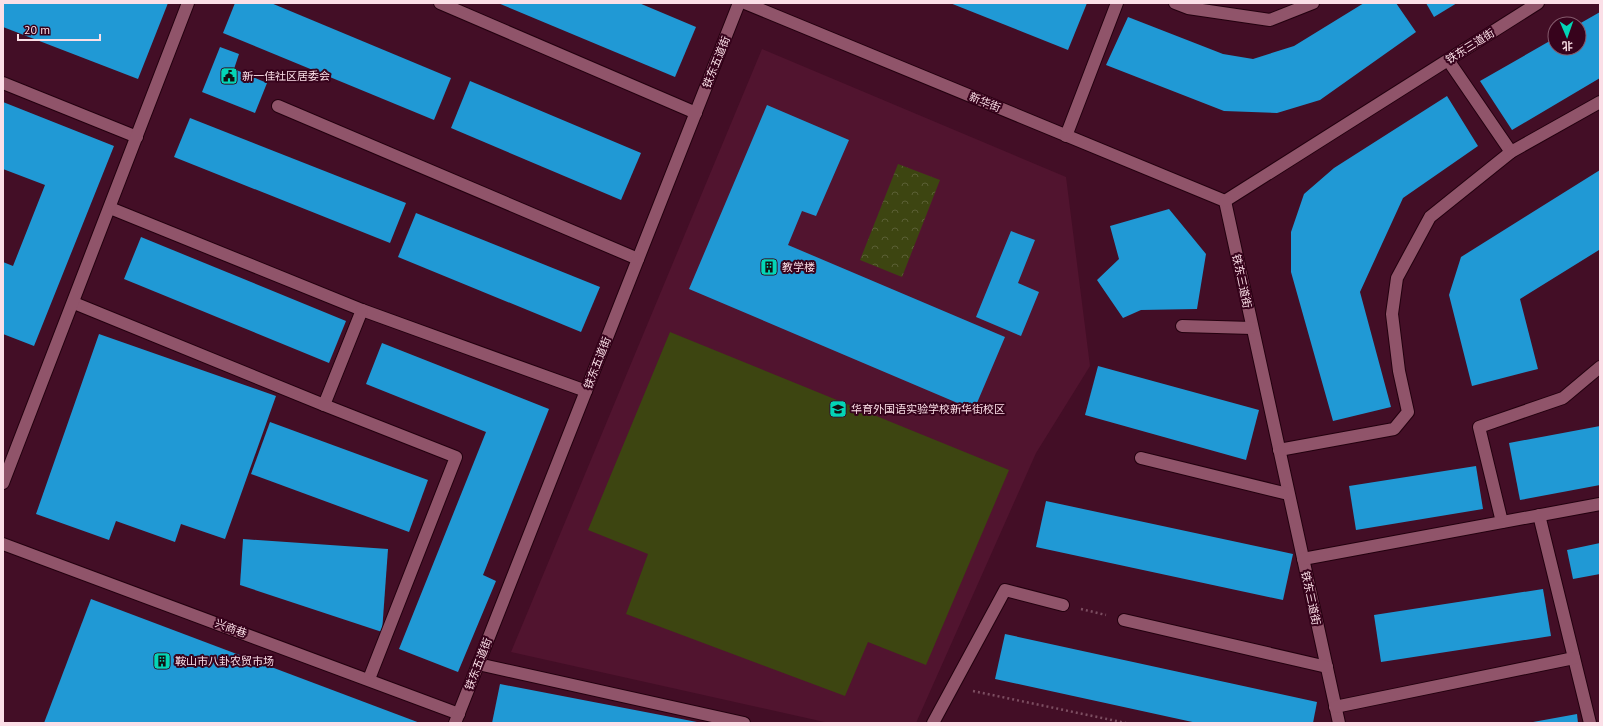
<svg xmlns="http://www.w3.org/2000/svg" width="1603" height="726" viewBox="0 0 1603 726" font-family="'PT Sans','Noto Sans SC',sans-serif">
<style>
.built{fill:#51142f}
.forest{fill:url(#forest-crowns)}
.pitch{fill:#3d4511}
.building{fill:#2099d5}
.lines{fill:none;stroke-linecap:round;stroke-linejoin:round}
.minor-casing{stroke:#23000f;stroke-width:14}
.path{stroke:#7c4e61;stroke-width:2.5;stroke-dasharray:2 3;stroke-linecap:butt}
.minor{stroke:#90546a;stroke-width:12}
.labels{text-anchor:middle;stroke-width:4;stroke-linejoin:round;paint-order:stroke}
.street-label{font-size:11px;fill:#fbdfe7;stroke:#37031c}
.poi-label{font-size:11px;fill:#fbdfe7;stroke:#37031c;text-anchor:start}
</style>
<defs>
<pattern id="forest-crowns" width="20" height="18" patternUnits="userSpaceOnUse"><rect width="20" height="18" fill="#3d4511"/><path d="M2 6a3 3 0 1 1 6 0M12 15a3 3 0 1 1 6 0" fill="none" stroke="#5a5f34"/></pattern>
</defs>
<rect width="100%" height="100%" fill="#430e26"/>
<polygon class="built" points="762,49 1066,177 1090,366 1036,453 916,723 829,723 511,652"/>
<polygon class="forest" points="898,164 940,180 902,277 860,260"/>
<polygon class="pitch" points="670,332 1009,470 926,665 868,642 845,696 626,614 648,554 588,530"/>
<g class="building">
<polygon points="3,3 168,3 138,79 3,27"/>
<polygon points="235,3 271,3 451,78 434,120 223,33"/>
<polygon points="498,3 639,3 696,27 675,77"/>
<polygon points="950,3 1087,3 1068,50"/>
<polygon points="1364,3 1396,3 1416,32 1320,100 1277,113 1224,111 1106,65 1128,17 1223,54 1253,59 1294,46"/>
<polygon points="1426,3 1457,3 1434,17"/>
<polygon points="1600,12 1600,78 1512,130 1480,81 1555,38 1555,48 1579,48 1579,24"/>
<polygon points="220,47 239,54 234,69 267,83 255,113 202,92"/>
<polygon points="470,81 641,153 621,200 451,128"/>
<polygon points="1447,96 1478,146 1403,198 1360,292 1391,407 1333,421 1291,272 1291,232 1304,194 1334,168"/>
<polygon points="3,102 114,146 34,346 3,334 3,262 13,266 45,185 3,169"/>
<polygon points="767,105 849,140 816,216 802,211 788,245 1005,337 974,410 689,289"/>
<polygon points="190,118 406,203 390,243 174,157"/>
<polygon points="1600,170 1600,251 1599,250 1520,299 1538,369 1472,386 1449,295 1461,257"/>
<polygon points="1169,209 1206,254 1197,309 1141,310 1123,318 1097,280 1119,259 1110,226"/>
<polygon points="416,213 600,287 581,332 398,257"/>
<polygon points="1011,231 1035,240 1018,283 1039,292 1021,336 976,317"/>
<polygon points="141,237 346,321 329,363 124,279"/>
<polygon points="99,334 276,396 225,539 181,524 175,542 116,521 109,540 36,514"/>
<polygon points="382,343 549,409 483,575 496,581 458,672 399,649 486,432 366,384"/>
<polygon points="1098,366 1259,410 1246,460 1085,415"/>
<polygon points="270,422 428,480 409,532 251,474"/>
<polygon points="1600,426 1600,485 1520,500 1509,443"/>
<polygon points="1476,466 1483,509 1356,530 1349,486"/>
<polygon points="1046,501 1293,554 1283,600 1036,547"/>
<polygon points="243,539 388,549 382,632 240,585"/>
<polygon points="1600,543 1600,574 1573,579 1567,550"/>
<polygon points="1543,589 1551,636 1381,662 1374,615"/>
<polygon points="91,599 420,723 44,723"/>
<polygon points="1005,634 1317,702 1313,723 1197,723 995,679"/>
<polygon points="500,684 697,722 697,723 492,723"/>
<polygon points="1577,714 1578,723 1533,723 1533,722"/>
</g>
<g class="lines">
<defs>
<g id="minor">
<polyline points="440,3 696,113"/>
<polyline points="745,3 1225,201"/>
<polyline points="1175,3 1188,8 1270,20 1313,3"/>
<polyline points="1448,60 1511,152"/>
<polyline points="3,83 137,137"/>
<polyline points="278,106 638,259"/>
<polyline points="1066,136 1117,3"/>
<polyline points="1225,201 1339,723"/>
<polyline points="1225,201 1538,3"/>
<polyline points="110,208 362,310 586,391"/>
<polyline points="74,303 324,405 362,310"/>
<polyline points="1182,326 1252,328"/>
<polyline points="324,405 456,457 369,679"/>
<polyline points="1279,450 1394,429 1408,412 1399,371 1392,314 1397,278 1430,217 1511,152 1600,102"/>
<polyline points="1141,458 1288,494"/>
<polyline points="3,483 188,3"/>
<polyline points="1539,515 1590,723"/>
<polyline points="1502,522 1479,427 1563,398 1600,367"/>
<polyline points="3,544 459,714"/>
<polyline points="1303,559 1600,504"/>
<polyline points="1124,620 1327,667"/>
<polyline points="478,664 744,723"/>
<polyline points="1335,707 1574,658"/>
<polyline points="455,723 739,3"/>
<polyline points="933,723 1005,590 1063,605"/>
</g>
</defs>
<use href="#minor" class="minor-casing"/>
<g class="path">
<polyline points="1081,609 1106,615"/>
<polyline points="973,691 1126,723"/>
</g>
<use href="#minor" class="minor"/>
</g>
<defs>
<symbol id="civic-square" viewBox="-11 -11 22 22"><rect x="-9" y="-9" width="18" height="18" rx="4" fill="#03d5b6" stroke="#37031c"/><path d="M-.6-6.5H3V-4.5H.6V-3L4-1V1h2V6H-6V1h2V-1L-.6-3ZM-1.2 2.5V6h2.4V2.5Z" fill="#111"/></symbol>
<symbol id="building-square" viewBox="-11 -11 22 22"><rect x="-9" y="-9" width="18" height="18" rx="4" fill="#03d5b6" stroke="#37031c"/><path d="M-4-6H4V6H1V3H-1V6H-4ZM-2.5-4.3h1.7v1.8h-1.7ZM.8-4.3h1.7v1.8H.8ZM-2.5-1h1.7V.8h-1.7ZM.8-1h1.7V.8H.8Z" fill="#111"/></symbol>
<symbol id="school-square" viewBox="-11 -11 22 22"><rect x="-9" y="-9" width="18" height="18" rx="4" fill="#03d5b6" stroke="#37031c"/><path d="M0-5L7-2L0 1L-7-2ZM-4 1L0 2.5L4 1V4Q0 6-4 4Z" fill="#111"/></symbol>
</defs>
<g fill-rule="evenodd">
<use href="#civic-square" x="219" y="66" width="20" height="20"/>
<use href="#building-square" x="759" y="257" width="20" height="20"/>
<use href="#school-square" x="828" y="399" width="20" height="20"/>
<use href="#building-square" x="152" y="651" width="20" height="20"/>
</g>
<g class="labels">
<g class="street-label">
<text transform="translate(1470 46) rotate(-32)" y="4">铁东三道街</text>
<text transform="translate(716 62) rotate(-68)" y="4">铁东五道街</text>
<text transform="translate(985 102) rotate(22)" y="4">新华街</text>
<text transform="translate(1242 281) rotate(78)" y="4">铁东三道街</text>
<text transform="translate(597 363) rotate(-69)" y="4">铁东五道街</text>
<text transform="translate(1311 598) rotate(78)" y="4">铁东三道街</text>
<text transform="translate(231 628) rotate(20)" y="4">兴商巷</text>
<text transform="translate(478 664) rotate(-69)" y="4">铁东五道街</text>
</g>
<g class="poi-label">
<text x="242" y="80">新一佳社区居委会</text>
<text x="782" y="271">教学楼</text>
<text x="851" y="413">华育外国语实验学校新华街校区</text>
<text x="175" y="665">鞍山市八卦农贸市场</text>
</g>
</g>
<rect width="1603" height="726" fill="none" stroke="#fbdfe7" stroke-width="8"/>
<g transform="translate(1567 36) rotate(178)"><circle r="19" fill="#37031c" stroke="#855b6d"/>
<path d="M0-3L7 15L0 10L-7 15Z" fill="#03d5b6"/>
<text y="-6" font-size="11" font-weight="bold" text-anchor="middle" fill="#fbdfe7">北</text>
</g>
<path d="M18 34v6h82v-6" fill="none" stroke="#fbdfe7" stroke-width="2"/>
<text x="24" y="34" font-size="12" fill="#fbdfe7" stroke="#37031c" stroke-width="3" paint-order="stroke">20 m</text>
</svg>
